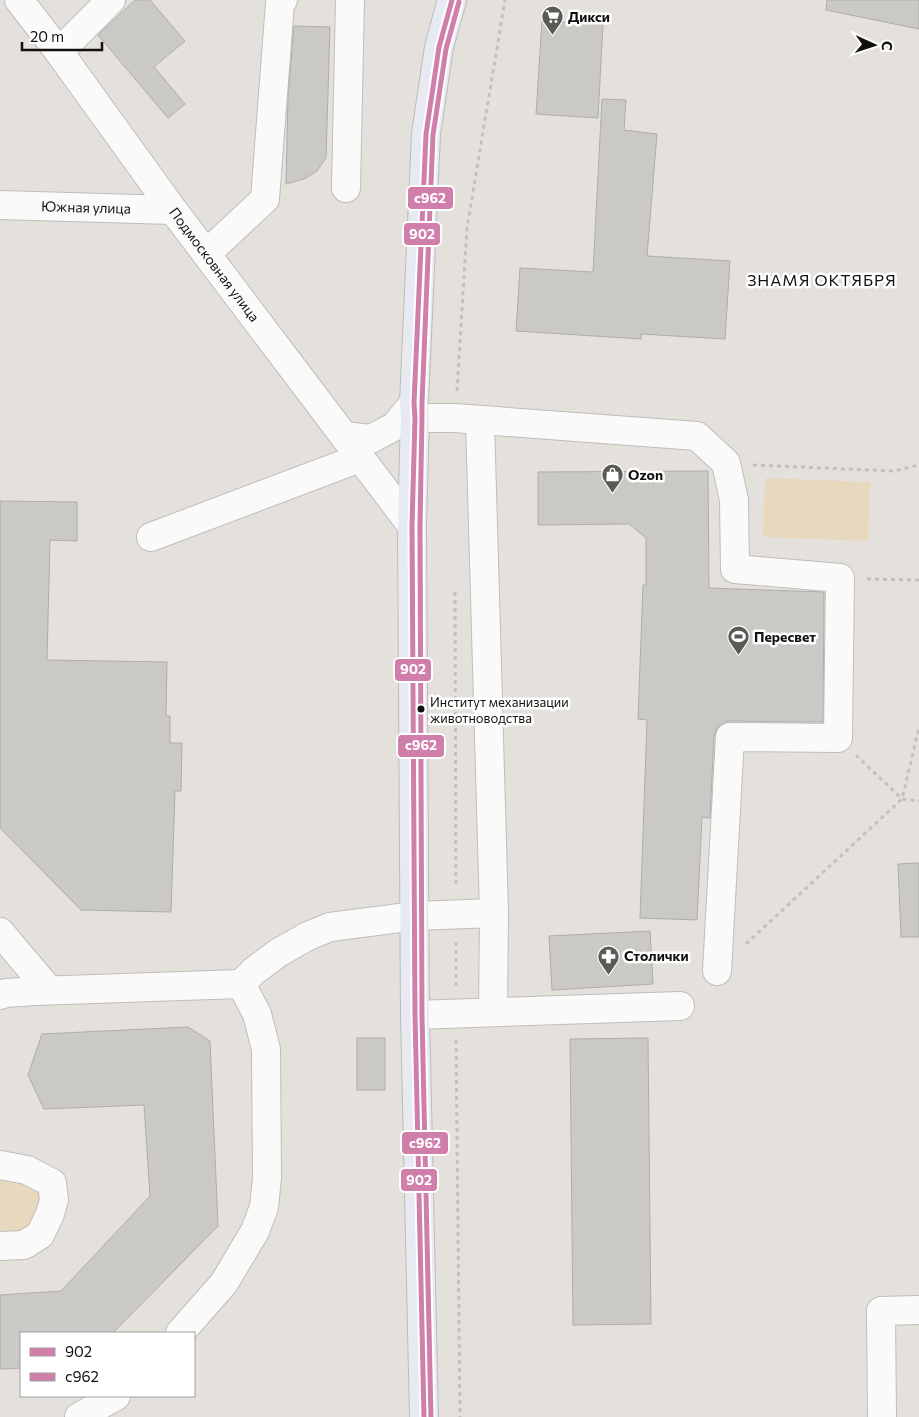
<svg xmlns="http://www.w3.org/2000/svg" width="919" height="1417" viewBox="0 0 919 1417" font-family="Commissioner,sans-serif">
<style>
.green{fill:#e8d8bd}
.building{fill:#cbc9c5;stroke:#afada9}
.lines{fill:none;stroke-linecap:round;stroke-linejoin:round}
.minor-casing{stroke:#c0bdba;stroke-width:30}
.major-casing{stroke:#bdbcb9;stroke-width:30}
.path{stroke:#c2c1bf;stroke-width:3;stroke-dasharray:4 4;stroke-linecap:butt}
.minor{stroke:#fbfafa;stroke-width:28}
.major{stroke:#e7eaf0;stroke-width:28}
.bus-1-casing{stroke:#fff;stroke-width:9}
.bus-2-casing{stroke:#fff;stroke-width:9}
.bus-1{stroke:#d07fab;stroke-width:5}
.bus-2{stroke:#d07fab;stroke-width:5}
.bus-dot{fill:#13110e;stroke:#fff;stroke-width:2}
.labels{text-anchor:middle;stroke-width:5;stroke-linejoin:round;paint-order:stroke}
.bus-label{font-size:13px;fill:#13110e;stroke:#fff;text-anchor:start}
.poi-label{font-size:14px;font-weight:bold;fill:#13110e;stroke:#fff;text-anchor:start}
.street-label{font-size:14px;fill:#13110e;stroke:#fff}
.quarter-label{font-size:16px;letter-spacing:1px;fill:#13110e;stroke:#fff}
.line-badge{stroke:#fff;stroke-width:2}
.badge-label{font-size:14px;text-anchor:middle;font-weight:bold;fill:#fff}
</style>
<rect width="100%" height="100%" fill="#e4e1dc"/>
<g class="green">
<polygon points="765,478 870,482 868,541 763,537"/>
<polygon points="0,1170 26,1182 42,1194 50,1214 24,1238 0,1238"/>
</g>
<g class="building">
<polygon points="135,0 150,0 185,41 154,67 185,104 168,118 98,35"/>
<polygon points="827,0 919,0 919,29 826,10"/>
<polygon points="542,21 603,24 598,118 536,114"/>
<polygon points="294,26 330,27 326,158 317,171 304,179 286,184 288,97"/>
<polygon points="602,99 626,100 624,130 657,134 647,256 730,261 725,339 641,334 641,339 516,331 520,268 593,272"/>
<polygon points="708,471 709,588 824,592 823,722 730,721 724,722 717,728 714,736 710,818 702,817 697,920 640,918 647,720 638,719 643,585 646,585 646,538 629,524 538,525 538,472"/>
<polygon points="0,501 77,502 77,541 50,540 47,660 167,662 166,716 170,716 170,743 182,743 181,791 175,791 171,912 81,910 0,828"/>
<polygon points="919,863 919,937 901,937 898,864"/>
<polygon points="650,931 653,984 552,990 549,936"/>
<polygon points="188,1027 210,1041 218,1226 113,1333 21,1333 21,1368 0,1369 0,1295 61,1291 150,1196 144,1105 44,1109 28,1075 42,1034"/>
<rect x="357" y="1038" width="28" height="52"/>
<polygon points="648,1038 651,1324 573,1325 570,1039"/>
</g>
<g class="lines">
<defs>
<g id="minor">
<path id="s1" d="M19,0L59,52L173,210L412,526"/>
<polyline points="59,52 111,0"/>
<polyline points="346,188 350,0"/>
<path id="s2" d="M0,205L173,210"/>
<polyline points="206,254 265,199 280,3 283,0"/>
<polyline points="415,418 455,418 697,436 726,463 734,500 735,569 840,578 838,738 730,737 717,971"/>
<polyline points="480,420 494,913 493,1012"/>
<polyline points="344,436 371,439 395,426 414,403"/>
<polyline points="151,537 360,458"/>
<polyline points="0,932 49,990"/>
<polyline points="0,995 6,993 35,991 241,984 254,971 278,953 308,936 330,927 415,916 494,913"/>
<polyline points="415,1015 680,1006"/>
<polyline points="0,1165 27,1170 52,1183 54,1200 50,1214 40,1235 24,1245 0,1246"/>
<polyline points="180,1333 224,1283 255,1231 264,1207 267,1178 266,1049 257,1014 241,984"/>
<polyline points="79,1417 116,1396"/>
<polyline points="882,1417 881,1311 919,1310"/>
</g>
<polyline id="major" points="424,1417 415,1015 412,526 415,418 414,403 426,134 439,47 452,0"/>
</defs>
<use href="#minor" class="minor-casing"/>
<use href="#major" class="major-casing"/>
<g class="path">
<polyline points="457,391 467,228 505,0"/>
<polyline points="753,465 894,471 919,465"/>
<polyline points="867,579 919,580"/>
<polyline points="455,592 456,888"/>
<polyline points="856,755 902,799 919,801"/>
<polyline points="456,942 456,986"/>
<polyline points="746,944 902,799 919,728"/>
<polyline points="456,1040 460,1417"/>
</g>
<use href="#minor" class="minor"/>
<use href="#major" class="major"/>
<defs>
<polyline id="bus-1" points="424,1417 415,1015 412,526 415,418 414,403 426,134 439,47 452,0"/>
<polyline id="bus-2" points="431,1417 422,1015 420,526 422,418 422,403 433,135 446,49 459,2"/>
</defs>
<use href="#bus-1" class="bus-1-casing"/>
<use href="#bus-2" class="bus-2-casing"/>
<use href="#bus-1" class="bus-1"/>
<use href="#bus-2" class="bus-2"/>
</g>
<defs>
<symbol id="supermarket-pin" viewBox="-11 -11 22 30"><path d="M0 17L-7.5 6A9.5 9.5 0 1 1 7.5 6Z" fill="#5c5a56" stroke="#fff"/><path d="M-6-5.5h2.5l.6 2H6L4.5 2H-2.5L-4.4-4H-6ZM-1.5 3.2a1.3 1.3 0 1 0 .1 0ZM3 3.2a1.3 1.3 0 1 0 .1 0Z" fill="#fff"/></symbol>
<symbol id="shop-pin" viewBox="-11 -11 22 30"><path d="M0 17L-7.5 6A9.5 9.5 0 1 1 7.5 6Z" fill="#5c5a56" stroke="#fff"/><path d="M-5-2.5h2.3a2.7 3.5 0 0 1 5.4 0H5L5.5 6h-11ZM-1.5-2.5h3a1.5 2.3 0 0 0-3 0Z" fill="#fff"/></symbol>
<symbol id="stadium-pin" viewBox="-11 -11 22 30"><path d="M0 17L-7.5 6A9.5 9.5 0 1 1 7.5 6Z" fill="#5c5a56" stroke="#fff"/><path d="M0-5a6.5 5 0 1 0 0 10a6.5 5 0 1 0 0-10ZM-3.5-1.8h7v3.6h-7Z" fill="#fff"/></symbol>
<symbol id="pharmacy-pin" viewBox="-11 -11 22 30"><path d="M0 17L-7.5 6A9.5 9.5 0 1 1 7.5 6Z" fill="#5c5a56" stroke="#fff"/><path d="M-2-6h4v4h4v4h-4v4h-4v-4h-4v-4h4Z" fill="#fff"/></symbol>
</defs>
<g fill-rule="evenodd">
<use href="#supermarket-pin" x="540" y="4" width="25" height="34"/>
<use href="#shop-pin" x="600" y="462" width="25" height="34"/>
<use href="#stadium-pin" x="726" y="624" width="25" height="34"/>
<use href="#pharmacy-pin" x="596" y="944" width="25" height="34"/>
</g>
<circle class="bus-dot" cx="421" cy="709" r="4.5"/>
<g class="labels">
<g class="bus-label">
<text x="430" y="707">Институт механизации<tspan x="430" dy="16">животноводства</tspan></text>
</g>
<g class="poi-label">
<text x="568" y="22">Дикси</text>
<text x="628" y="480">Ozon</text>
<text x="754" y="642">Пересвет</text>
<text x="624" y="961">Столички</text>
</g>
<g class="street-label">
<text dy="5" stroke="none"><textPath href="#s2" startOffset="86">Южная улица</textPath></text>
<text dy="5" stroke="none"><textPath href="#s1" startOffset="329">Подмосковная улица</textPath></text>
</g>
<g class="quarter-label">
<text x="822" y="286">ЗНАМЯ ОКТЯБРЯ</text>
</g>
</g>
<g class="line-badge">
<rect x="407" y="186" width="47" height="24" rx="5" fill="#d07fab"/>
<rect x="403" y="222" width="38" height="24" rx="5" fill="#d07fab"/>
<rect x="394" y="658" width="38" height="24" rx="5" fill="#d07fab"/>
<rect x="397" y="734" width="48" height="24" rx="5" fill="#d07fab"/>
<rect x="401" y="1131" width="48" height="24" rx="5" fill="#d07fab"/>
<rect x="400" y="1168" width="38" height="24" rx="5" fill="#d07fab"/>
</g>
<g class="badge-label">
<text x="430" y="203">с962</text>
<text x="422" y="239">902</text>
<text x="413" y="674">902</text>
<text x="421" y="750">с962</text>
<text x="425" y="1148">с962</text>
<text x="419" y="1185">902</text>
</g>
<rect x="20" y="1332" width="175" height="65" fill="#ffffff" stroke="#a1a09f"/>
<rect x="30" y="1348" width="25" height="8" fill="#d07fab" stroke="#a1a09f"/>
<text x="65" y="1357" font-size="15" fill="#13110e">902</text>
<rect x="30" y="1373" width="25" height="8" fill="#d07fab" stroke="#a1a09f"/>
<text x="65" y="1382" font-size="15" fill="#13110e">с962</text>
<g transform="translate(874 45) rotate(93)" stroke="#ffffff" stroke-width="4" paint-order="stroke">
<path d="M0-4L9 19L0 12L-9 19Z" fill="#13110e"/>
<text y="-8" font-size="14" font-weight="bold" text-anchor="middle" fill="#13110e">С</text>
</g>
<path d="M22 42v8h80v-8" fill="none" stroke="#13110e" stroke-width="2.5"/>
<text x="30" y="42" font-size="15" fill="#13110e" stroke="#ffffff" stroke-width="4" paint-order="stroke">20 m</text>
</svg>
